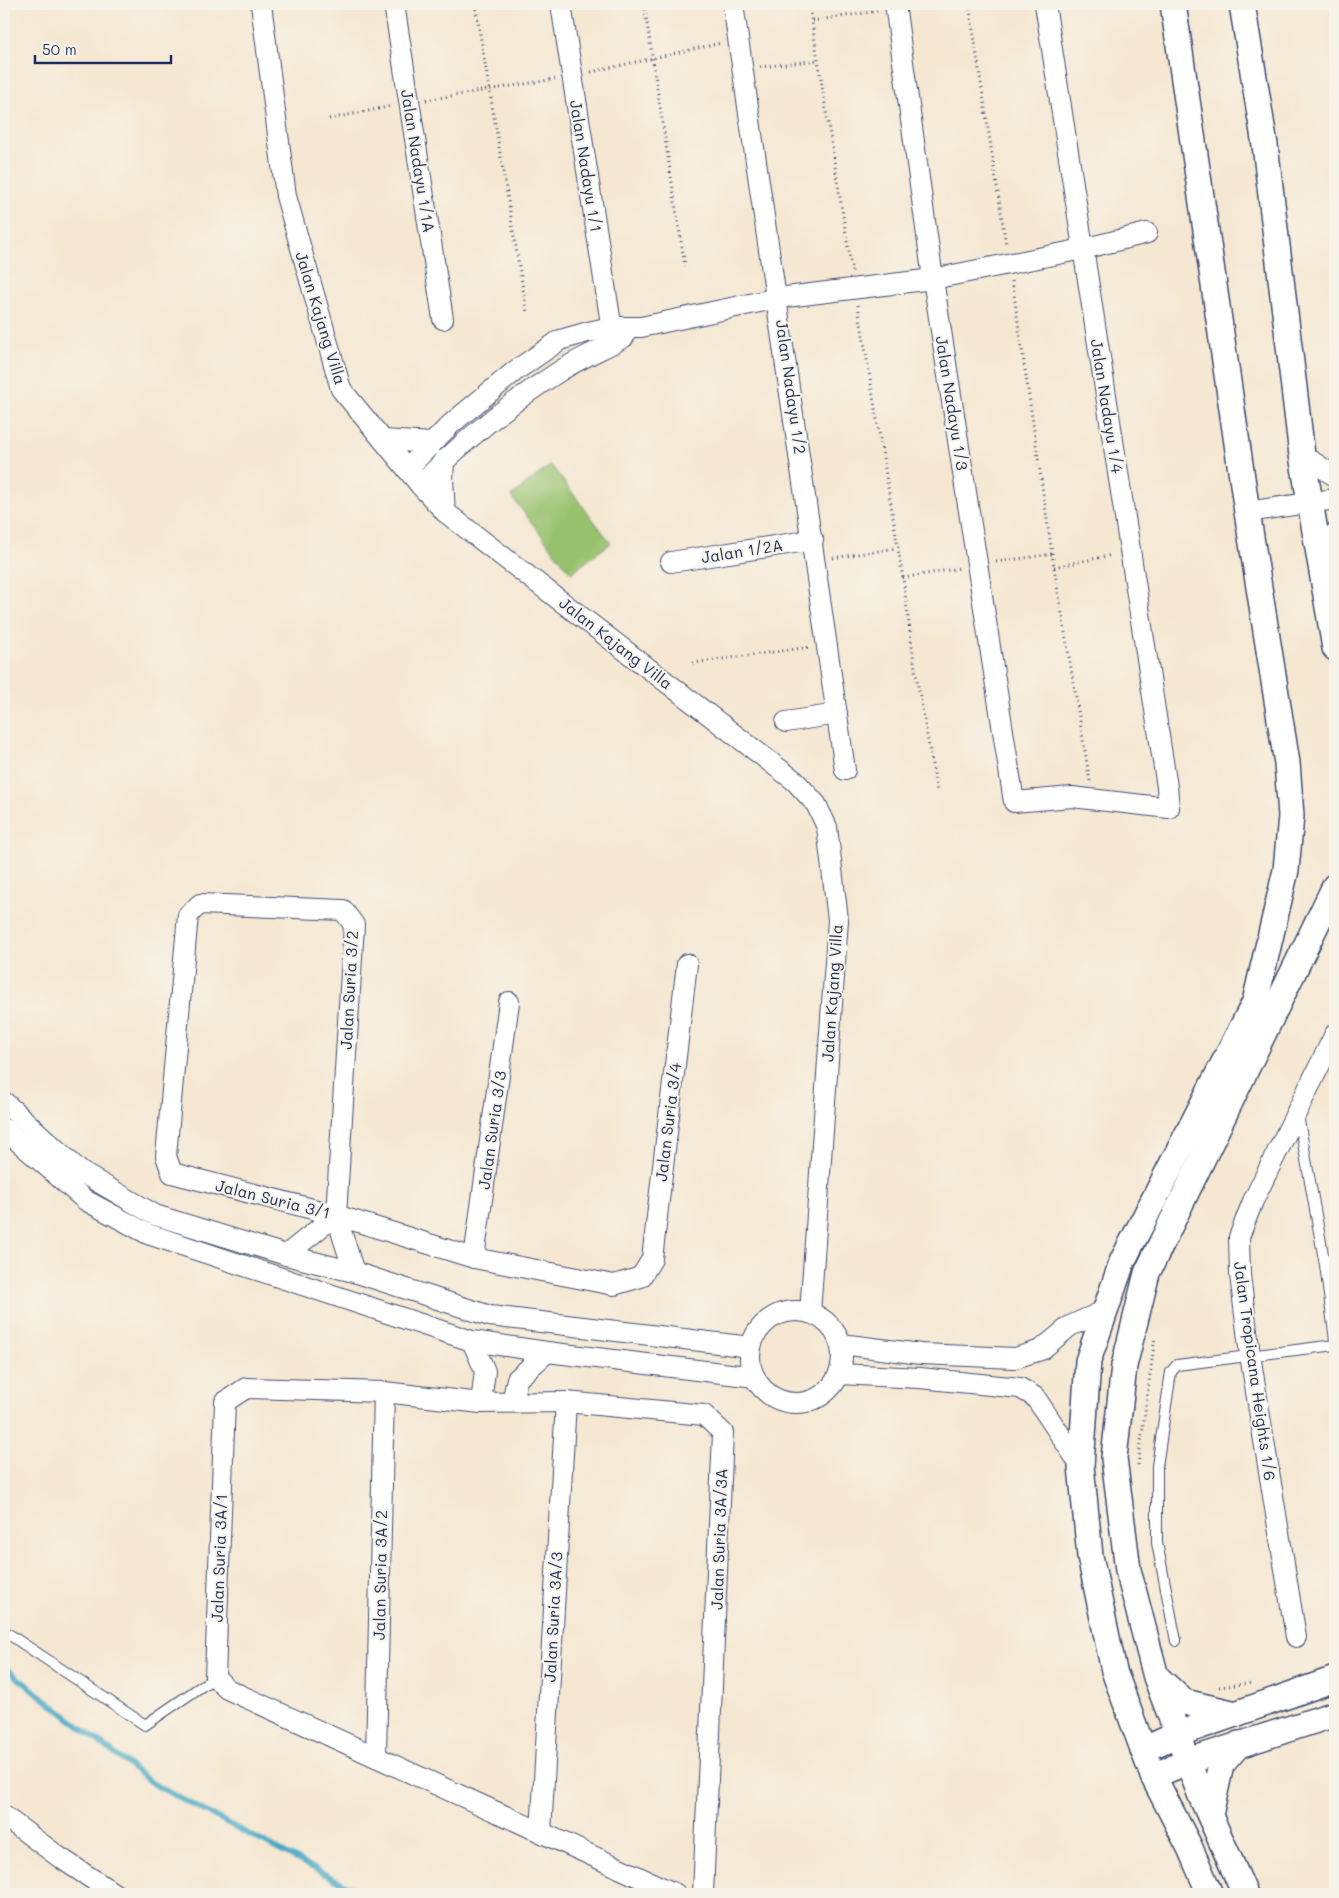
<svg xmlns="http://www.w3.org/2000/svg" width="1339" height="1898" viewBox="0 0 1339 1898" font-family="Mali,sans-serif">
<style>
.pitch{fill:#97c16d;stroke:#597866}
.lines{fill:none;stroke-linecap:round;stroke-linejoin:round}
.stream{stroke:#45a8c5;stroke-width:5.5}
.service-casing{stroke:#3c4b6f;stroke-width:12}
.minor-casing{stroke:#3c4b6f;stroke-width:22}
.tertiary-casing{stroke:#3c4b6f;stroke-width:28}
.path{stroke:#3c4b6f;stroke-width:3;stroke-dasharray:1 4;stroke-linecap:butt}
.service{stroke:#fff;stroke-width:10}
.minor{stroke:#fff;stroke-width:20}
.tertiary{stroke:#fff;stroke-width:25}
.labels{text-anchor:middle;stroke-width:4;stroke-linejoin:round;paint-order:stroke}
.street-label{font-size:16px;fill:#1b2f5e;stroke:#f7f3e8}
</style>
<rect width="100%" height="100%" fill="#f7f3e8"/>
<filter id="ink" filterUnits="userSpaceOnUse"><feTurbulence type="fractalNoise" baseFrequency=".02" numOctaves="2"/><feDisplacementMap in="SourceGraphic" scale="10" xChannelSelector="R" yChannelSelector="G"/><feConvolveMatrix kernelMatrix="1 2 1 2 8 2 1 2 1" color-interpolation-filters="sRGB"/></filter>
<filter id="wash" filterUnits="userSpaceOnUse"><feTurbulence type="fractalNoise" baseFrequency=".0096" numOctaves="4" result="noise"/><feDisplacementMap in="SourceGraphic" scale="20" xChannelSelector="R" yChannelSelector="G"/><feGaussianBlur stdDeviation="1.12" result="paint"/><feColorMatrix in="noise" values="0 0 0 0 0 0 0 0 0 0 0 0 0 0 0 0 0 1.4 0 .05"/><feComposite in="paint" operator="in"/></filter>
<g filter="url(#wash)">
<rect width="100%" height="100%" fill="#f5e7d1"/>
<polygon class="pitch" points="551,465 611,543 571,573 511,496"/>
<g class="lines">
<polyline class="stream" points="4,1667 153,1784 363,1894"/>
</g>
</g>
<g filter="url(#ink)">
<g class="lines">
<defs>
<g id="service">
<polyline points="1298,1115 1325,1265 1335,1340"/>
<polyline points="4,1631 145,1725 215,1677"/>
<polyline points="1176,1641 1157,1543 1157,1466 1171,1372 1177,1365 1335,1345"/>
</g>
<g id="minor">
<polyline points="261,4 286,196 341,389 420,485 445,512 795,781 816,804 827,827 838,920 810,1313"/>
<polyline points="394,4 443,319"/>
<polyline points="561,4 614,343"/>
<polyline points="733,4 845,770"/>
<polyline points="895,4 933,279 1014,802 1072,797 1169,808 1167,787 1045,4"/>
<polyline points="383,440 432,443"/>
<polyline points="1302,455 1335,476"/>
<polyline points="444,460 443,480 445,512"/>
<polyline points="407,469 451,424 515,371 560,340 588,332 611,327 641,327 778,298 933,279 1083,249 1147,233"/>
<path d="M420,485C462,442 509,403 560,371C580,358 603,349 624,337"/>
<polyline points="1247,512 1335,499"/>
<polyline points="1320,554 1335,533"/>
<polyline points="671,562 813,540"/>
<polyline points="786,722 837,714"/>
<polyline points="4,1102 81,1172 155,1215 286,1255 354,1272 490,1316 751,1347"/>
<polyline points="4,1129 85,1200 148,1234 472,1341 547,1352 755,1377"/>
<polyline points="286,1255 336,1215"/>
<polyline points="474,1258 509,1002"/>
<polyline points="354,1272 336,1215 354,925 343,910 200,904 188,915 166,1156 172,1173 336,1215 474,1258 614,1285 641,1277 652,1259 687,964"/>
<circle cx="796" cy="1357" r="46"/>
<polyline points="472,1341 485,1371 481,1403"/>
<polyline points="841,1344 921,1354 1015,1358 1041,1350 1070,1326 1106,1310"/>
<polyline points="839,1374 920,1378 1020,1388 1035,1397 1081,1466"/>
<polyline points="512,1402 517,1379 547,1352"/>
<polyline points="1296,1637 1250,1355 1240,1275 1239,1237 1253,1201 1335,1034"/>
<polyline points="376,1757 384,1392"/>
<polyline points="4,1816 59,1857 115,1894"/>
<polyline points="541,1832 566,1402"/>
<polyline points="676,1894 227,1689 215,1677 225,1402 246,1388 384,1392 481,1403 566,1402 704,1415 723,1433 703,1894"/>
</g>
<g id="tertiary">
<polyline points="1173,4 1247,512 1287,763 1291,816 1286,870 1255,1002 1122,1262 1088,1361 1081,1466 1090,1556 1114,1671 1153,1776 1190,1848 1210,1894"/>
<polyline points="1242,4 1265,145 1302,455 1335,648"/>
<polyline points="1160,1680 1184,1702 1236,1714"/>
<polyline points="1143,1750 1178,1734 1335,1679"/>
<polyline points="1153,1776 1189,1761 1335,1714"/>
<polyline points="1210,1815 1221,1765 1239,1744"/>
<polyline points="1245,1894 1201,1796 1156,1677 1128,1570 1114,1458 1124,1366 1147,1273 1335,886"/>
</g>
</defs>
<use href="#service" class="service-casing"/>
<use href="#minor" class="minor-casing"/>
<use href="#tertiary" class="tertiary-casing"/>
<g class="path">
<polyline points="475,4 527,313"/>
<polyline points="644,4 685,266"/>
<polyline points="809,4 852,272"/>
<polyline points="969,4 1006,245"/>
<polyline points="914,5 923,4"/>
<polyline points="812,21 878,11"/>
<polyline points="760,67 819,60"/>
<polyline points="591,72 721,43"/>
<polyline points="426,100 555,79"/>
<polyline points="329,119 392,106"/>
<polyline points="1012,281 1054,567 1090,781"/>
<polyline points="858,305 903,578 915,669 937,791"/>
<polyline points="833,558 897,548"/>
<polyline points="996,562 1052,554"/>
<polyline points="1054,567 1112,555"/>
<polyline points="903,578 960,568"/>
<polyline points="693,663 810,647"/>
<polyline points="1138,1465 1155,1337"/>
<polyline points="1219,1687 1252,1683"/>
</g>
<use href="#service" class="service"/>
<use href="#minor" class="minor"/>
<use href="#tertiary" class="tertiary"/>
</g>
</g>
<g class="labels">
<g class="street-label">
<text transform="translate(418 161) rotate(81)" y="6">Jalan Nadayu 1/1A</text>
<text transform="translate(586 166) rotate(81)" y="6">Jalan Nadayu 1/1</text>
<text transform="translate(321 318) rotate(73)" y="6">Jalan Kajang Villa</text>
<text transform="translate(791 387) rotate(82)" y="6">Jalan Nadayu 1/2</text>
<text transform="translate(952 403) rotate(81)" y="6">Jalan Nadayu 1/3</text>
<text transform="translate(1107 406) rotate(81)" y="6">Jalan Nadayu 1/4</text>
<text transform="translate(742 551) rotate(-9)" y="6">Jalan 1/2A</text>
<text transform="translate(616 643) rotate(38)" y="6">Jalan Kajang Villa</text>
<text transform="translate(349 990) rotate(-87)" y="6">Jalan Suria 3/2</text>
<text transform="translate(832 993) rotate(-86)" y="6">Jalan Kajang Villa</text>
<text transform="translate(668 1122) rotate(-83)" y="6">Jalan Suria 3/4</text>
<text transform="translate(492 1130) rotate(-82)" y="6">Jalan Suria 3/3</text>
<text transform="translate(273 1199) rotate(14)" y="6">Jalan Suria 3/1</text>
<text transform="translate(1255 1371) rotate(82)" y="6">Jalan Tropicana Heights 1/6</text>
<text transform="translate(719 1539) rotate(-88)" y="6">Jalan Suria 3A/3A</text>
<text transform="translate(219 1558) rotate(-88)" y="6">Jalan Suria 3A/1</text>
<text transform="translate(380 1575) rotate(-89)" y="6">Jalan Suria 3A/2</text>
<text transform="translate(553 1617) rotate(-87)" y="6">Jalan Suria 3A/3</text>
</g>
</g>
<rect width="1339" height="1898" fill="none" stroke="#f7f3e8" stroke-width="20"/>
<path d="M35 55v8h136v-8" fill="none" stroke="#1b2f5e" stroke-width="2.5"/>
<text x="42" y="55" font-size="15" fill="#1b2f5e" stroke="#f7f3e8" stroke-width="4" paint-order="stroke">50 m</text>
</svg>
